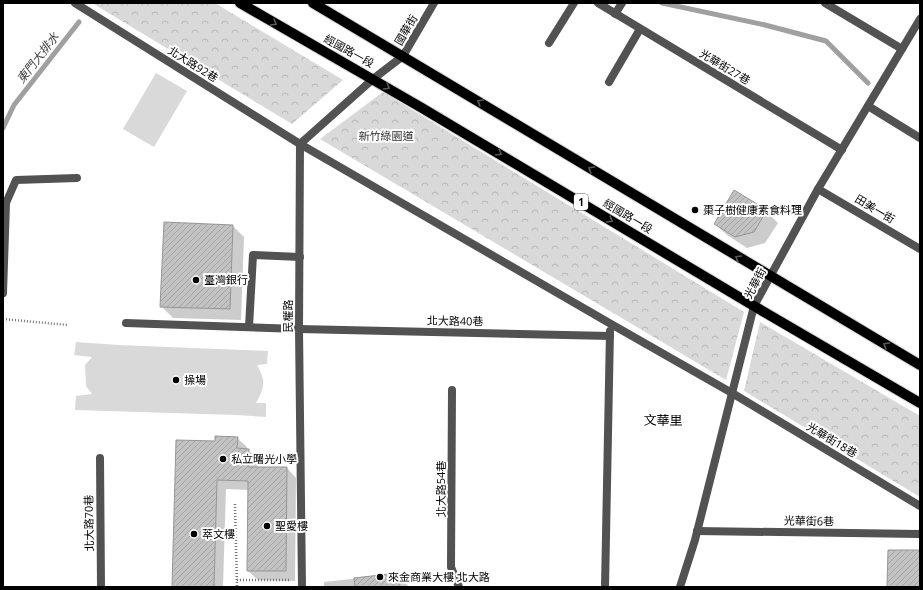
<svg xmlns="http://www.w3.org/2000/svg" width="923" height="590" viewBox="0 0 923 590" font-family="'Open Sans','Noto Sans TC',sans-serif">
<style>
.grass{fill:#d9d9d9}
.park{fill:url(#park-crowns)}
.shadow{fill:#0003}
.lines{fill:none;stroke-linecap:round;stroke-linejoin:round}
.stream{stroke:#a0a0a0;stroke-width:5}
.building{fill:url(#building-hatch);stroke:#969696}
.primary-casing{stroke:#dbdbdb;stroke-width:12}
.path{stroke:#747474;stroke-width:2.5;stroke-dasharray:1 2;stroke-linecap:butt}
.lane{stroke:#525252;stroke-width:8}
.street{stroke:#525252;stroke-width:8}
.primary{stroke:#000;stroke-width:10}
.oneway{stroke:#595959}
.poi-dot{fill:#000;stroke:#fff;stroke-width:1.5}
.labels{text-anchor:middle;stroke-width:4;stroke-linejoin:round;paint-order:stroke}
.shield{fill:#fff;stroke:#4c4c4c;stroke-width:1}
.shield-label{font-size:10px;font-weight:bold;fill:#000}
.street-label{font-size:11px;fill:#000;stroke:#fff}
.park-label{font-size:11px;fill:#303030;stroke:#fff}
.poi-label{font-size:11px;fill:#000;stroke:#fff;text-anchor:start}
.water-label{font-size:12px;font-style:italic;fill:#414141;stroke:#fff}
.quarter-label{font-size:13px;fill:#000;stroke:#fff}
</style>
<defs>
<pattern id="park-crowns" width="20" height="18" patternUnits="userSpaceOnUse"><rect width="20" height="18" fill="#d9d9d9"/><path d="M2 6a3 3 0 1 1 6 0M12 15a3 3 0 1 1 6 0" fill="none" stroke="#b8b8b8"/></pattern>
<pattern id="building-hatch" width="6" height="6" patternUnits="userSpaceOnUse"><rect width="6" height="6" fill="#c2c2c2"/><path d="M-1 1l2-2M0 6l6-6M5 7l2-2" fill="none" stroke="#a5a5a5"/></pattern>
</defs>
<rect width="100%" height="100%" fill="#fff"/>
<g class="grass">
<polygon points="156,73 187,91 154,147 123,129"/>
<path d="M76,342L118,345L268,351L267,364L257,365C266,381 265,387 256,403H266V417L236,415L75,410L76,396L92,394L86,386L85,365L92,357L74,355Z"/>
</g>
<g class="park">
<polygon points="92,3 215,3 343,80 292,124"/>
<polygon points="383,92 744,312 726,380 320,139"/>
<polygon points="760,322 920,416 920,497 744,391"/>
</g>
<g class="shadow">
<polygon points="766,211 778,223 765,243 747,248 727,235 715,224"/>
<polygon points="233,226 244,237 241,320 173,318 161,306"/>
<polygon points="237,438 247,447 247,449 258,459 258,468 287,468 296,478 295,581 258,580 248,571 249,490 226,489 223,587 173,587 216,442"/>
<polygon points="398,574 409,587 324,587 324,582"/>
</g>
<g class="lines">
<g class="stream">
<polyline points="662,3 765,25 826,41 868,83"/>
<polyline points="3,128 14,105 79,22"/>
</g>
</g>
<g class="building">
<polygon points="734,190 767,210 754,232 735,237 714,224"/>
<polygon points="164,222 233,225 230,309 160,307"/>
<polygon points="215,436 238,437 237,448 249,449 248,467 287,467 286,571 247,571 248,481 217,480 214,587 172,587 176,440 215,441"/>
<polygon points="888,550 920,550 920,587 887,587"/>
<polygon points="398,573 400,587 355,587 354,578"/>
</g>
<g class="lines">
<defs>
<g id="primary">
<polyline points="240,3 422,108 754,306 920,403"/>
<polyline points="313,3 920,365"/>
</g>
</defs>
<use href="#primary" class="primary-casing"/>
<g class="path">
<polyline points="3,319 68,325"/>
<polyline points="235,504 237,587"/>
<polyline points="237,580 290,580"/>
</g>
<g class="lane">
<polyline points="75,3 300,144 611,324 732,393 920,506"/>
<polyline points="598,3 842,150"/>
<polyline points="825,3 902,49"/>
<polyline points="615,14 622,3"/>
<polyline points="549,43 574,3"/>
<polyline points="609,82 640,29"/>
<polyline points="3,293 6,203 16,180 77,178"/>
<polyline points="126,323 299,329 610,336"/>
<polyline points="249,327 253,255 300,257"/>
<polyline points="452,390 451,567 459,587"/>
<polyline points="100,458 101,587"/>
<polyline points="697,531 920,534"/>
<polyline points="605,587 610,331"/>
</g>
<g class="street">
<polyline points="868,106 920,138"/>
<polyline points="818,189 920,249"/>
<polyline points="302,587 299,329 300,144 373,79 403,56 434,3"/>
<polyline points="680,587 695,540 754,306 818,189 920,19"/>
</g>
<use href="#primary" class="primary"/>
</g>
<defs><path id="oneway-chevron" d="M-2-3.5L2.5 0L-2 3.5" fill="none" stroke-width="1.6" stroke-linecap="round" stroke-linejoin="round"/></defs>
<g class="oneway">
<use href="#oneway-chevron" transform="translate(274 23) rotate(30)"/>
<use href="#oneway-chevron" transform="translate(387 87) rotate(31)"/>
<use href="#oneway-chevron" transform="translate(480 102) rotate(-149)"/>
<use href="#oneway-chevron" transform="translate(499 153) rotate(31)"/>
<use href="#oneway-chevron" transform="translate(591 169) rotate(-149)"/>
<use href="#oneway-chevron" transform="translate(610 220) rotate(31)"/>
<use href="#oneway-chevron" transform="translate(738 258) rotate(-149)"/>
<use href="#oneway-chevron" transform="translate(886 345) rotate(-149)"/>
</g>
<g class="poi-dot">
<circle cx="695" cy="210" r="4"/>
<circle cx="196" cy="280" r="4"/>
<circle cx="176" cy="380" r="4"/>
<circle cx="223" cy="459" r="4"/>
<circle cx="267" cy="526" r="4"/>
<circle cx="194" cy="534" r="4"/>
<circle cx="380" cy="577" r="4"/>
</g>
<g class="labels">
<rect class="shield" x="574" y="194" width="14" height="16" rx="3"/>
<g class="shield-label">
<text x="581" y="206">1</text>
</g>
<g class="street-label">
<text transform="translate(406 30) rotate(-59)" y="4">國華街</text>
<text transform="translate(349 51) rotate(29)" y="4">經國路一段</text>
<text transform="translate(193 64) rotate(32)" y="4">北大路92巷</text>
<text transform="translate(725 67) rotate(31)" y="4">光華街27巷</text>
<text transform="translate(875 209) rotate(31)" y="4">田美一街</text>
<text transform="translate(628 216) rotate(31)" y="4">經國路一段</text>
<text transform="translate(755 283) rotate(-62)" y="4">光華街</text>
<text transform="translate(288 316) rotate(-90)" y="4">民權路</text>
<text transform="translate(455 321) rotate(1)" y="4">北大路40巷</text>
<text transform="translate(832 440) rotate(31)" y="4">光華街18巷</text>
<text transform="translate(441 489) rotate(-90)" y="4">北大路54巷</text>
<text transform="translate(809 521) rotate(1)" y="4">光華街6巷</text>
<text transform="translate(89 523) rotate(-91)" y="4">北大路70巷</text>
</g>
<g class="park-label">
<text x="386" y="140">新竹綠園道</text>
</g>
<g class="poi-label">
<text x="703" y="214">棗子樹健康素食料理</text>
<text x="204" y="284">臺灣銀行</text>
<text x="184" y="384">操場</text>
<text x="231" y="463">私立曙光小學</text>
<text x="275" y="530">聖愛樓</text>
<text x="202" y="538">萃文樓</text>
<text x="388" y="581">來金商業大樓 北大路</text>
</g>
<g class="water-label">
<text transform="translate(38 58) rotate(-52)" y="4">東門大排水</text>
</g>
<g class="quarter-label">
<text x="663" y="425">文華里</text>
</g>
</g>
<rect width="923" height="590" fill="none" stroke="#000000" stroke-width="8"/>
</svg>
